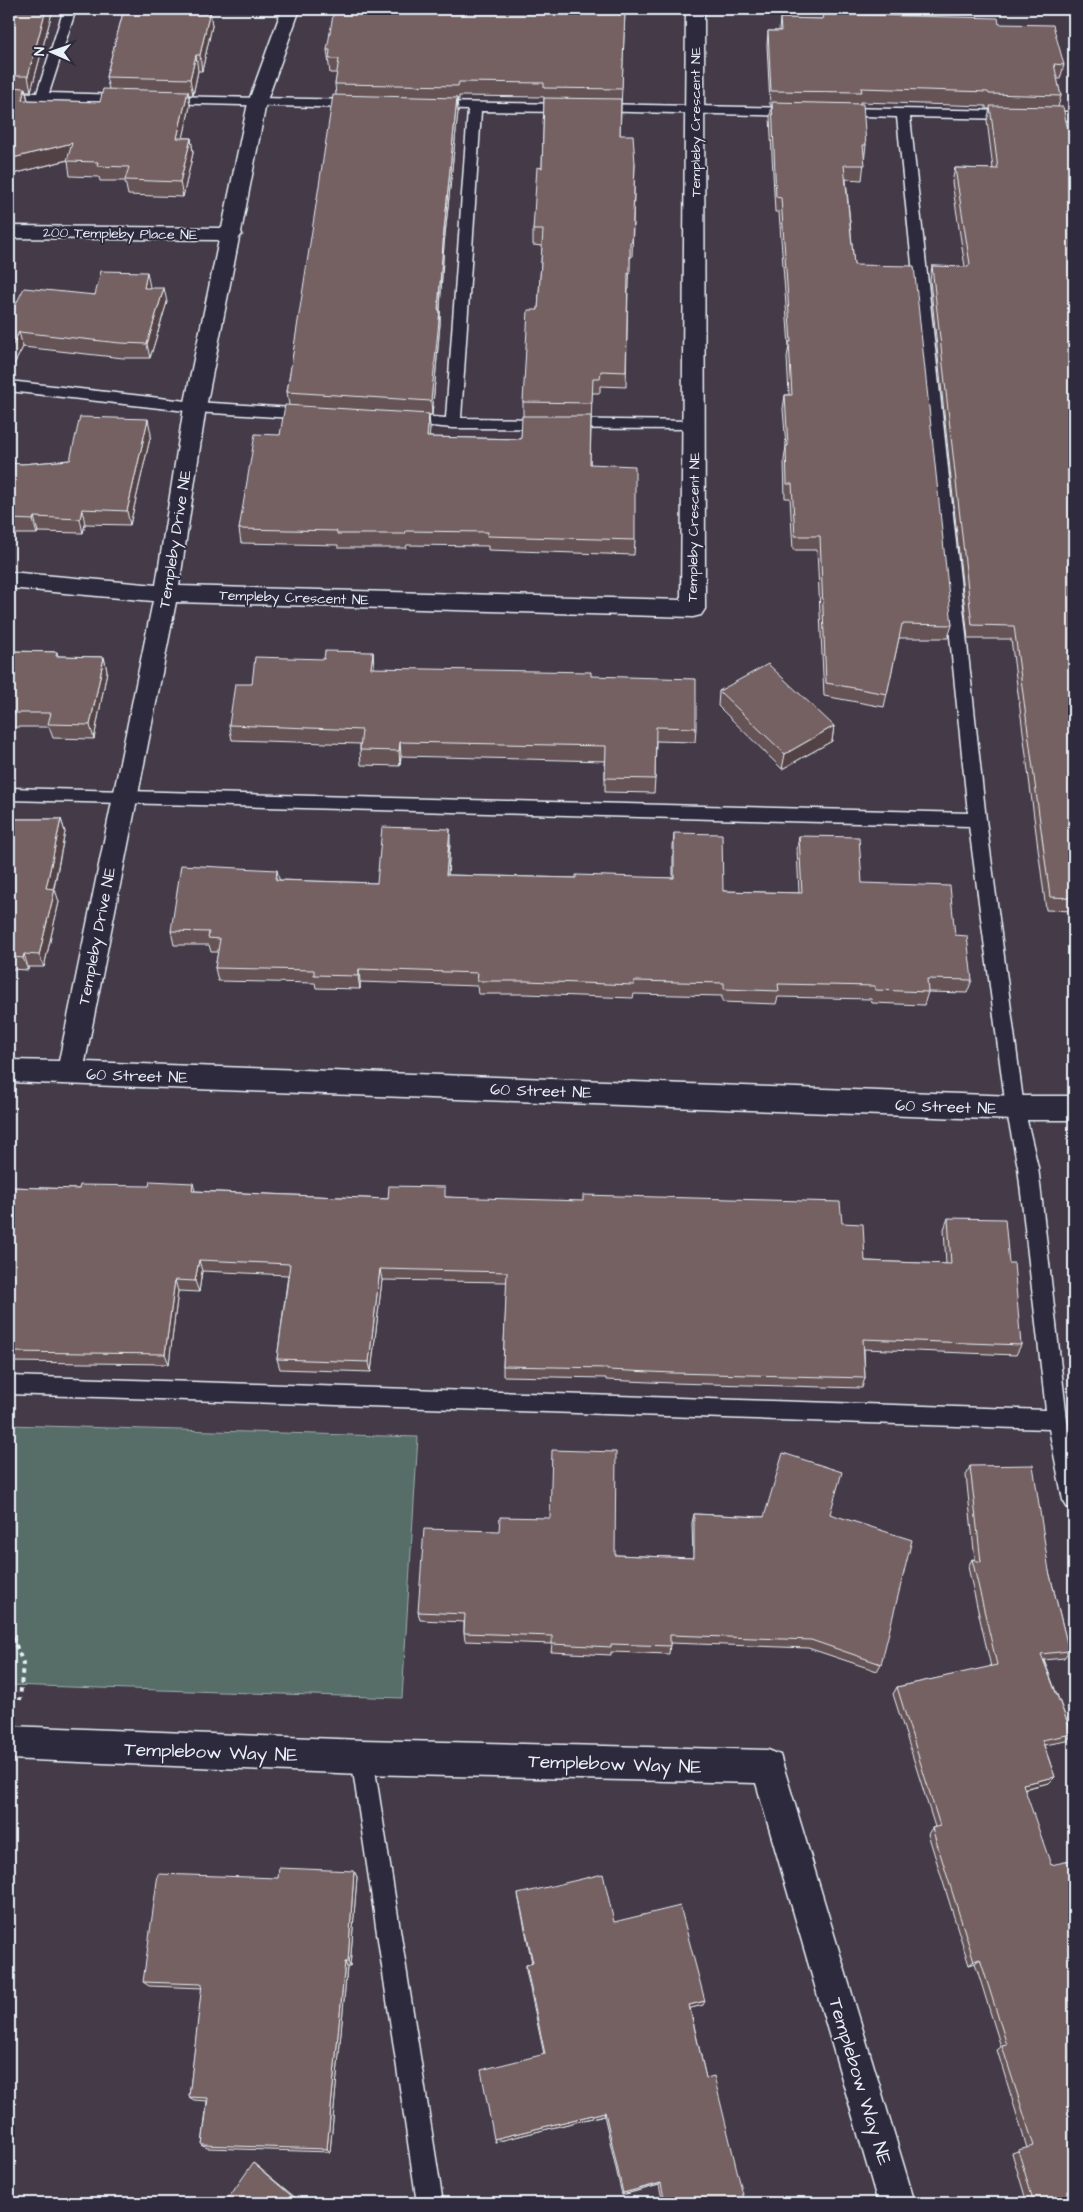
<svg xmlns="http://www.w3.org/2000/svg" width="1083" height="2212" viewBox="0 0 1083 2212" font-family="'Architects Daughter',sans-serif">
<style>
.green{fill:#576d67;stroke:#a0afb0}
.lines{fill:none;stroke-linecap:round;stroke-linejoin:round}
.lane-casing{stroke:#e8f1f8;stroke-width:3}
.street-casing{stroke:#e8f1f8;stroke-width:3}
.path-far1{stroke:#e8f1f8;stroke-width:3;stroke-dasharray:4 4;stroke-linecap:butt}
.path{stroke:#e8f1f8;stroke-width:4;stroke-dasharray:4.5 4.5;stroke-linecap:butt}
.lane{fill:#2f2a3d;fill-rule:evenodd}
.street{fill:#2f2a3d;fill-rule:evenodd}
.wall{fill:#655354;stroke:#e8f1f8;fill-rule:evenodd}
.shaded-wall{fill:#524345;stroke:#e8f1f8}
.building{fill:#756062;stroke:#e8f1f8}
.labels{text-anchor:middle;stroke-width:4;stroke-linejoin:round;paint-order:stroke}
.far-street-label{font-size:14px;fill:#e8f1f8;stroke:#2f2a3d}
.street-label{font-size:16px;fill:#e8f1f8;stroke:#2f2a3d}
.near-street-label{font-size:19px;fill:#e8f1f8;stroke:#2f2a3d}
</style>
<rect width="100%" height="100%" fill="#443a48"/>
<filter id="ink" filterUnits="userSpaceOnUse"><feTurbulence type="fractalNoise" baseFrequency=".02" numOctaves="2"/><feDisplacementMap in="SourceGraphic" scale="10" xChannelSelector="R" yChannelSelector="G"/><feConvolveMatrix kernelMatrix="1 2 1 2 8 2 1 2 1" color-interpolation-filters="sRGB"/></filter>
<g filter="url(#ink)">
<polygon class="green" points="9,1425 418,1437 402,1698 9,1685"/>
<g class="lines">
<defs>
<g id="lane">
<polygon points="64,9 76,9 49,93 126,95 132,99 131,102 9,100 9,92 37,93"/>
<polygon points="166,96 356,100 362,104 356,108 161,103 160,100"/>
<polygon points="433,102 568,104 574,108 568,112 481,111 461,418 695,421 700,423 702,426 700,429 453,428 399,423 397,420 399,417 404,415 446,418 468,110 428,109 427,106"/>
<polygon points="596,104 796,108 802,112 796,116 591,111 590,108"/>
<polygon points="838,108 1013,111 1019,115 1013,119 910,117 986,820 1024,1108 1038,1167 1067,1420 1074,1452 1074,1510 1067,1507 1063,1500 1049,1429 9,1394 9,1376 1046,1410 1018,1167 1006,1108 969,826 9,800 9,788 968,813 897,117 833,115 832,112 833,109"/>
<polygon points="1041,112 1074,112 1074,120 1036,119 1035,116"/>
<polygon points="9,381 195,402 309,409 314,411 316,414 314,417 309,419 195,412 9,391"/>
<polygon points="362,1746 370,1749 373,1757 443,2203 417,2203 351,1757 354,1749"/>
</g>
<g id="street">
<polygon points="282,9 300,9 266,103 241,232 242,234 239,238 206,407 179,586 681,600 686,9 704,9 705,609 701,615 693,617 176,602 85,1062 1015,1096 1074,1096 1074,1120 1015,1120 9,1082 9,1060 59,1061 153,601 9,588 9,572 156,585 184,407 219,240 9,238 9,226 222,228 248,103"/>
<polygon points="9,1726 362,1740 768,1750 780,1755 915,2203 878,2203 756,1783 362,1774 9,1759"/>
</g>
</defs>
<use href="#lane" class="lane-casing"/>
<use href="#street" class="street-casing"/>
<polyline class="path-far1" points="9,1144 11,1135"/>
<polyline class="path" points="9,1628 23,1663 20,1700"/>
<use href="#lane" class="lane"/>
<use href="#street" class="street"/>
</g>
<g class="wall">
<polygon points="9,9 53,9 31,91 26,91 28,100 100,102 109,89 106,77 124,9 192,9 191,10 210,10 212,26 202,71 198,71 193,95 189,95 190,106 183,138 191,138 193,153 183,197 128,195 125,181 100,181 99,177 70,176 68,160 9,175"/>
<path d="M451,9L625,11L620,135L635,163L632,257H630L629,289H628L626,387L600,386V393H592L590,464L635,540L634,555L488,550V546L407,545L406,548H338V545L241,543L239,529L280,435L289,405L287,392L336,95L335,84L337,73H330L327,50ZM459,96L544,97L542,168L533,230V245L542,246L538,310L523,402V416L521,439L429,437L430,428L429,415H432L440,324V310L444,244L458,112L457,100H459Z"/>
<polygon points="823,14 1064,65 1060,79 1057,79 1061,96 1058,107 1073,154 1074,154 1074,911 1046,910 1011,639 968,639 930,280 932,266 965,267 952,182 955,168 993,169 987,120 990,109 986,109 986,106 860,102 866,145 862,180 846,179 854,265 952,625 948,638 899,638 884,707 824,696 817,550 793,550 790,498 785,498 784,460 786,446 783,409 785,395 789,395 787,357 789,346 779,212 775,212 770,117 772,105 770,105 767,45 768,31 779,31 780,18 822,19"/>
<polygon points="150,287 150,288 167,302 150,358 123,358 23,347 9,374 9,304 15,306"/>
<polygon points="151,434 130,525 85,524 83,533 38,532 37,534 9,534 9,463 22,464 70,460"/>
<polygon points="9,647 10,651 57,652 58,656 104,657 107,671 94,739 53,738 49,727 9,727"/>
<polygon points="373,652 374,669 591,676 696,728 695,742 656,741 655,779 654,793 605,792 605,761 401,756 400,766 361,765 360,750 360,744 232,740 229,725 252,684 324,659"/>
<polygon points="719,691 834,726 832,741 782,769 718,706"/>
<polygon points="9,819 61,819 65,832 54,889 59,902 44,967 28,967 28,970 9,969"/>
<polygon points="674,833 723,891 799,893 797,849 799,836 862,883 955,935 972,980 967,993 928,992 924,1005 872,1003 871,999 778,997 776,1004 722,1002 722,996 634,994 633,998 526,994 478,994 477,986 360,982 360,989 316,988 315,983 218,981 215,968 218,952 211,952 209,945 174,945 171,931 279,880 377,883 450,843 448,875 576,878 673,878 673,847"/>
<polygon points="9,1187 79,1189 195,1191 388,1199 446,1197 842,1223 865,1261 946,1264 944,1229 948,1218 1009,1263 1021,1345 1016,1355 864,1349 865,1378 862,1388 672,1383 606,1380 606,1378 503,1376 503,1366 507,1282 382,1280 371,1372 280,1369 277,1359 288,1275 202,1271 199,1292 178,1291 169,1364 9,1362"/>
<polygon points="970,1466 1049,1571 1069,1651 1064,1658 1044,1660 1072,1734 1067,1741 1044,1745 1055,1777 1049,1783 1024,1789 1074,2203 1027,2203 1012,2153 1027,2148 997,2050 1001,2047 975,1963 969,1965 928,1834 932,1828 935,1827 893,1694 897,1687 991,1667 968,1567 972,1559 975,1560 966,1475"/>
<polygon points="694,1514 764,1517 830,1514 881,1664 877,1671 808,1648 670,1643 669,1654 611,1652 611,1655 551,1652 552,1644 465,1641 464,1633 464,1622 420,1620 418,1612 615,1555 693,1558 692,1523"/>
<polygon points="354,1871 357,1877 350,1967 347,1967 330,2152 207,2148 202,2145 207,2101 194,2100 189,2097 202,1988 149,1986 143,1982 278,1878"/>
<polygon points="518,1894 614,1922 703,2005 690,2008 706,2078 745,2203 663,2203 659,2185 622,2195 604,2115 495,2142 544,2054 526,1970 526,1965 532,1963 519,1900"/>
</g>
<g class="shaded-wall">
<polygon points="46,9 53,9 31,91 28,76"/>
<polygon points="210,10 212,26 202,71 200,55"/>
<polygon points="196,55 198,71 193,95 190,79"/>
<polygon points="25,88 28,102 22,100"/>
<polygon points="188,91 190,106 180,153 177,138"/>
<polygon points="457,98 458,112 444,244 439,321 440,310 440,324 432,415 431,401 444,230"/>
<polygon points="191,138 193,153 183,197 180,182"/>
<polygon points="72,143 75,158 9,175 9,159"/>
<polygon points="147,272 150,287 147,302 144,288"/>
<polygon points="164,288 167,302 150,358 147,344"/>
<polygon points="19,332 23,347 9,374 9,352"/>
<polygon points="429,414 430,428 428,452 427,437"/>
<polygon points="148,419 151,434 130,525 127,511"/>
<polygon points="82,509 85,524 83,533 80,519"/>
<polygon points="34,517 38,532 37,534 33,520"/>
<polygon points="373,652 374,667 372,683 371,668"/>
<polygon points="104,657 107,671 94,739 90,725"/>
<polygon points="834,726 832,741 782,769 785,754"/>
<polygon points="400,742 401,756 400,766 399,751"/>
<polygon points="61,819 65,832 51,901 46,888"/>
<polygon points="450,829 450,843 447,888 446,875"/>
<polygon points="277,870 280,883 276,880"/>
<polygon points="55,889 59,902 44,967 39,955"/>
<polygon points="24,954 28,967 28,970 23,958"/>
<polygon points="359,969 360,982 360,989 358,976"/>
<polygon points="193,1183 196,1195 192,1191"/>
<polygon points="199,1260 202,1271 199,1292 195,1281"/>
<polygon points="380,1269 382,1280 371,1372 369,1362"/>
<polygon points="175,1280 178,1291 169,1364 165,1354"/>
<polygon points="1055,1777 1049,1783 1017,1790 1023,1784"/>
<polygon points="354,1871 357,1877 350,1967 348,1962"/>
<polygon points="980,1959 975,1963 969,1965 974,1961"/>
<polygon points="345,1962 347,1967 330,2152 327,2149"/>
<polygon points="705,2001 703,2005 687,2009 689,2005"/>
<polygon points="605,2112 604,2115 495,2142 494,2139"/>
<polygon points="253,2163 257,2166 302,2203 300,2203"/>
<polygon points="661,2183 659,2185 622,2195 623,2193"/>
</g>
<g class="building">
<polygon points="9,9 46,9 28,76 9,76"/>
<polygon points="124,9 186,9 186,10 210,10 200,55 196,55 190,79 106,77"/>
<polygon points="334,9 450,9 625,11 622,89 544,88 544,83 459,82 458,86 335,84 339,59 329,59 330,50 327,50"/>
<polygon points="823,14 998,18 999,24 1053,25 1064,65 1054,64 1061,96 989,94 988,92 861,88 862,92 771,91 768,31 781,31 780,18 823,19"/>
<polygon points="9,87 25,88 22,100 100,102 103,89 188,91 177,138 191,138 180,182 125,180 129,167 97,166 98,162 67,161 72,143 9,159"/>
<polygon points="333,95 457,98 444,230 438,310 440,310 431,401 287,392"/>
<polygon points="544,98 621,99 620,135 633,135 635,163 632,242 630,242 630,274 628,273 626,372 601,371 600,378 593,378 592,403 523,402 528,310 538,310 543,230 533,230 537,167 542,168"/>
<polygon points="772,102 863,104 866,145 863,145 865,165 844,165 854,265 914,266 952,625 902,624 887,694 826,683 820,536 795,536 792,484 787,484 786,446 788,446 785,395 792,395 789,342 791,342 781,198 776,197"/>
<polygon points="990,106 1063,107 1073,154 1074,154 1074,898 1050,897 1014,626 972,625 932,266 968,267 970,264 955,168 998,169"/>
<polygon points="101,271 147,272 144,288 164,288 147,344 120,343 19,332 9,352 9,304 15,306 24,288 95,295"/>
<polygon points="285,405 429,414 427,437 521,439 522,416 591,416 590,464 635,466 635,540 487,536 488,532 406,531 405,534 337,534 337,531 239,529 255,434 280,435"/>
<polygon points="80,417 148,419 127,511 82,509 80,519 34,517 33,520 9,519 9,463 22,464 70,460"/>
<polygon points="9,651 57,652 56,656 104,657 90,725 48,724 51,713 9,713"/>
<polygon points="325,651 373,652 371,668 591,672 591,676 696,679 696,728 656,727 655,779 605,778 606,746 400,742 399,751 360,750 362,730 229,725 235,684 252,684 255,657 324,659"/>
<polygon points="768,664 834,726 785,754 719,691"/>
<polygon points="9,819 61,819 46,888 55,889 39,955 24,954 23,958 9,957"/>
<polygon points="382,827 450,829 446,875 576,878 576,875 674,878 674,833 722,834 723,891 802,893 799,836 859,837 862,883 950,886 955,935 967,936 972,980 927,979 928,992 875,990 875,986 778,984 779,991 724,989 724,983 634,981 634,985 526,981 477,981 478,973 359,969 358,976 314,975 314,970 215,968 220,939 208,938 209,932 171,931 181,865 277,870 276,880 377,883"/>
<polygon points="150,1181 193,1183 192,1191 388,1199 389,1186 445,1187 445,1197 583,1201 583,1195 840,1202 842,1223 863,1224 865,1261 951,1264 948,1218 1005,1219 1009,1263 1014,1263 1021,1345 863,1339 865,1378 673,1373 607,1370 607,1368 503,1366 507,1272 380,1269 369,1362 277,1359 290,1264 199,1260 195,1281 175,1280 165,1354 9,1352 9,1187 79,1189 80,1185 149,1186"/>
<polygon points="552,1450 616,1452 615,1555 694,1558 694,1514 764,1517 783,1453 842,1472 830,1514 912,1540 881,1664 811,1640 670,1635 670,1646 611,1644 611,1647 552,1644 552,1636 464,1633 465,1614 418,1612 424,1529 499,1531 500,1517 550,1518"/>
<polygon points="1033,1465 1049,1571 1069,1651 1041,1654 1072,1734 1042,1740 1055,1777 1023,1784 1051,1865 1074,1860 1074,2203 1034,2203 1018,2150 1034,2146 1002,2046 1007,2045 980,1959 974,1961 932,1828 940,1826 897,1687 997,1665 972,1559 981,1562 970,1466"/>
<polygon points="279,1868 354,1871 348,1962 345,1962 327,2149 202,2145 208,2098 189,2097 202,1984 143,1982 158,1874 278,1878"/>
<polygon points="603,1874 614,1922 680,1906 705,2001 689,2005 706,2078 714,2076 745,2203 665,2203 661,2183 623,2193 605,2112 494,2139 481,2070 545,2054 526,1965 533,1963 518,1894"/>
<polygon points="253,2163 300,2203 225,2203"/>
</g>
</g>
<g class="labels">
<g class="far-street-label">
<text transform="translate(695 122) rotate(-90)" y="5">Templeby Crescent NE</text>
<text transform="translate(120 233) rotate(1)" y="5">200 Templeby Place NE</text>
<text transform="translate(693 527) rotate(-89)" y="5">Templeby Crescent NE</text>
<text transform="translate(294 597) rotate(2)" y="5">Templeby Crescent NE</text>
</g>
<g class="street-label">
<text transform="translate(174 539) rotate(-81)" y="6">Templeby Drive NE</text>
<text transform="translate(96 936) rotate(-79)" y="6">Templeby Drive NE</text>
<text transform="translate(137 1075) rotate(2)" y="6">60 Street NE</text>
<text transform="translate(541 1090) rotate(2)" y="6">60 Street NE</text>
<text transform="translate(946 1106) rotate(2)" y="6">60 Street NE</text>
</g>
<g class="near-street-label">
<text transform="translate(211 1751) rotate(2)" y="7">Templebow Way NE</text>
<text transform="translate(615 1763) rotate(2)" y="7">Templebow Way NE</text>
<text transform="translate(861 2081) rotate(73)" y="7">Templebow Way NE</text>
</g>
</g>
<rect width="1083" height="2212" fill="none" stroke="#2f2a3d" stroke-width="30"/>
<rect x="15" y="15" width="1053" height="2182" fill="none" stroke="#e8f1f8" stroke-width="2" filter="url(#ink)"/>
<g transform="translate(52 52) rotate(272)" stroke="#2f2a3d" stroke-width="4" paint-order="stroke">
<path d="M0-4L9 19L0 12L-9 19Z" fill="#e8f1f8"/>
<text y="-8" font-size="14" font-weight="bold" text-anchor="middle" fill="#e8f1f8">N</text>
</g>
</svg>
